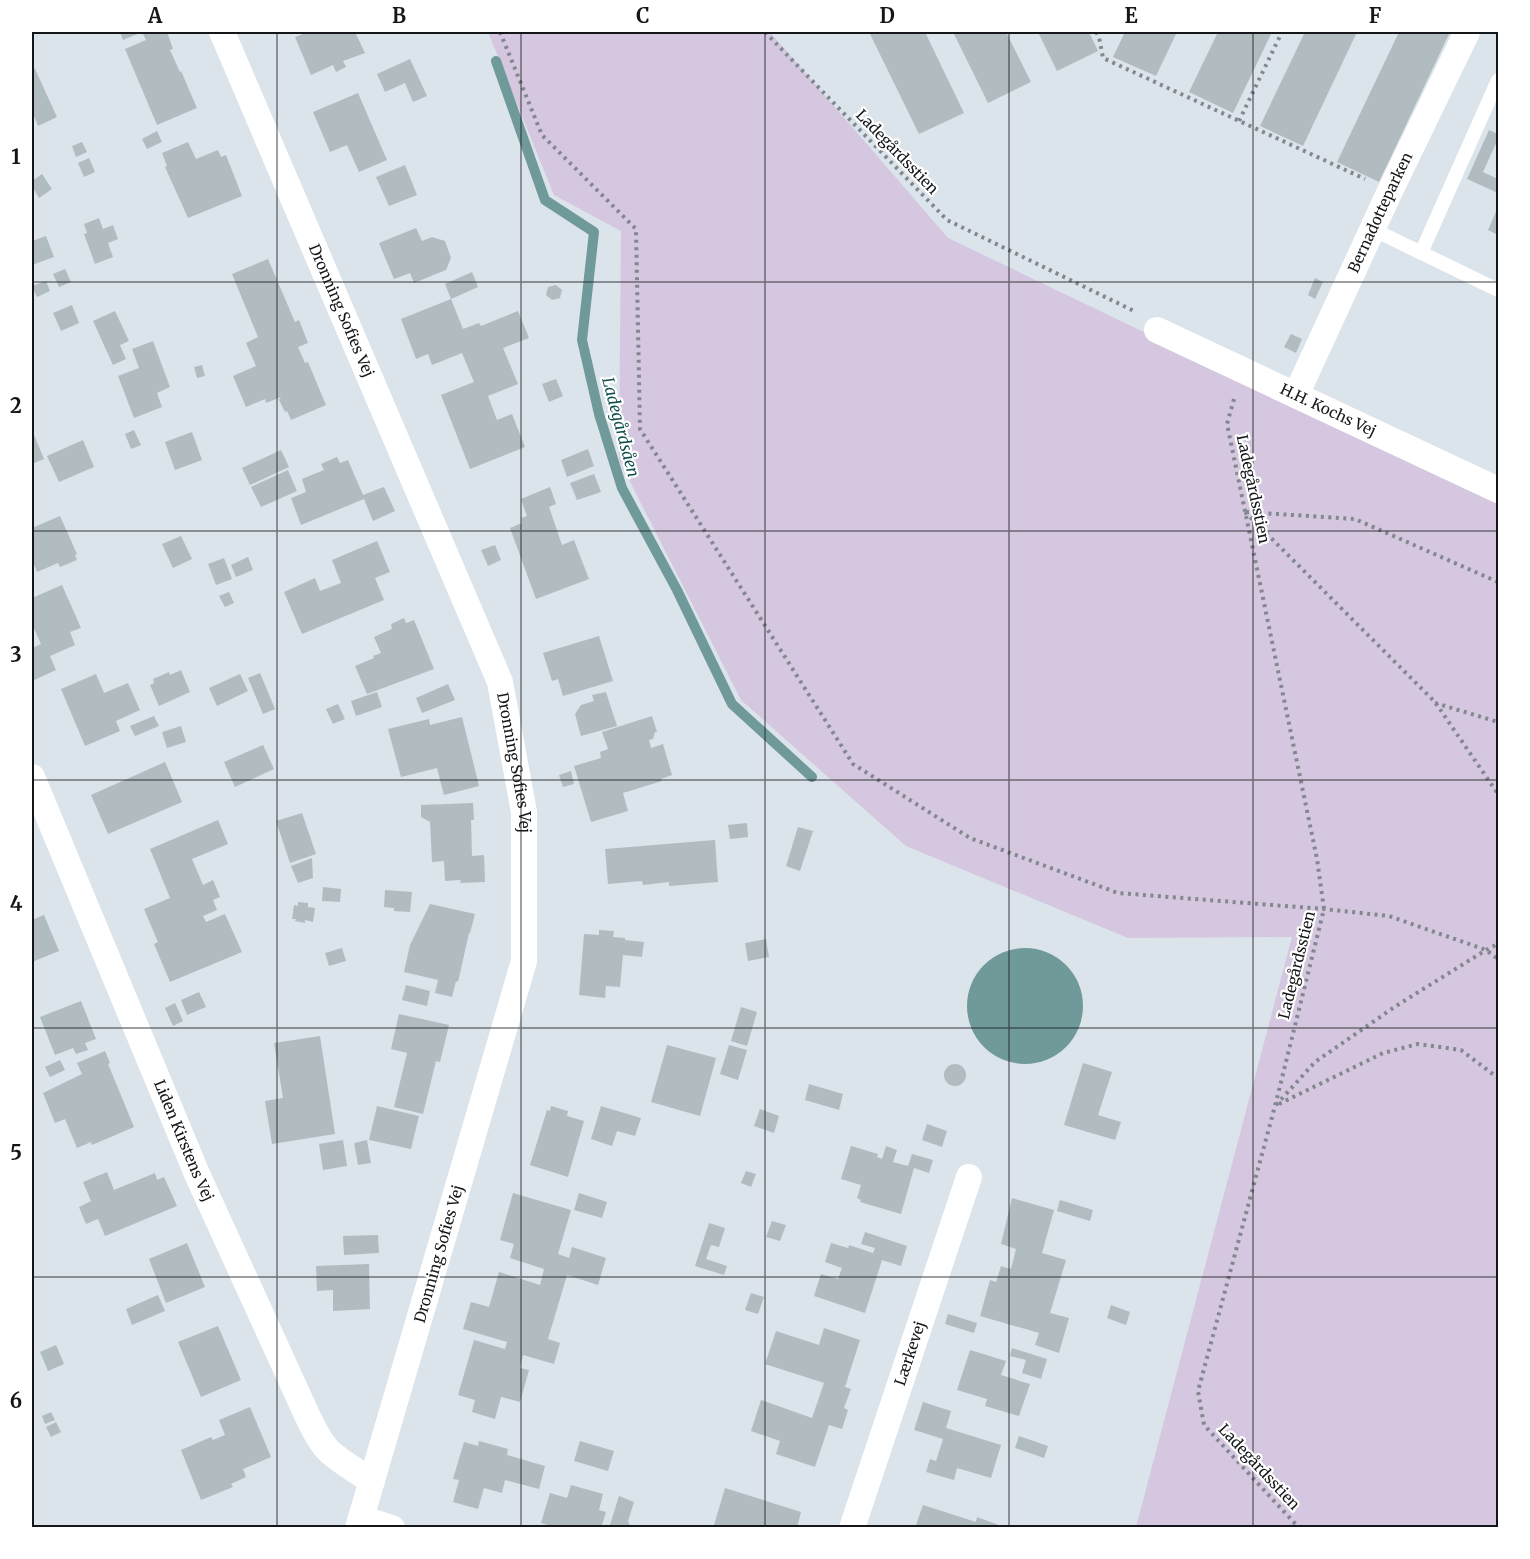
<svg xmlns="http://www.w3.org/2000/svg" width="1530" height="1559" viewBox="0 0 1530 1559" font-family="Merriweather,serif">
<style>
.green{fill:#d4c7df}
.water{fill:#709999}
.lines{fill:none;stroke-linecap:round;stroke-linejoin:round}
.stream{stroke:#709999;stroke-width:10}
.building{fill:#b1bcc1}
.path{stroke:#83888e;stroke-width:4;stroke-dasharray:3 4.5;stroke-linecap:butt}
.service{stroke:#fff;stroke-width:14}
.minor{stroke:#fff;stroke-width:26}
.grid{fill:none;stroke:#141619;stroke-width:1.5;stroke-opacity:0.55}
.labels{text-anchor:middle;stroke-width:4.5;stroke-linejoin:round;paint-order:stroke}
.street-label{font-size:15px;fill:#141619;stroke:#fff}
.water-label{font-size:16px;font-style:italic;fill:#114f4f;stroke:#fff}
.neatline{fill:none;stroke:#141619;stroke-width:2}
.grid-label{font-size:20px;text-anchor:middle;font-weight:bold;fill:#141619}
</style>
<rect width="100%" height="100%" fill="#dbe3eb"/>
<polygon class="green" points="488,32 770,32 948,238 1498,502 1498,1527 1136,1527 1292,937 1128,938 906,846 741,700 619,460 621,231 554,195"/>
<circle class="water" cx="1025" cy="1006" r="58"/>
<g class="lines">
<polyline class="stream" points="496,61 545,200 594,232 582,340 599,414 622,488 677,590 732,704 812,777"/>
</g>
<g class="building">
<polygon points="120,32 167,32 173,49 170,50 180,72 181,71 197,108 157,125 125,49 146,40 142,32 123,40"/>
<polygon points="309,32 355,32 365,53 343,61 346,67 336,72 333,65 311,75 295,37"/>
<polygon points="869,32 925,32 964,113 919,134"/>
<polygon points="953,32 1006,32 1031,82 988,103"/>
<polygon points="1038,32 1089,32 1098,51 1057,71"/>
<polygon points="1125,32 1177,32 1156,76 1113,57"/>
<polygon points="1218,32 1272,32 1233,113 1189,92"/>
<polygon points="1305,32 1357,32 1303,146 1260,126"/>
<polygon points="1399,32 1450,32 1379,182 1337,162"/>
<polygon points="410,59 427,96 413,102 405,83 385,92 377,74"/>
<polygon points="32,66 35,69 57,117 38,126 32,111"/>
<polygon points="358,93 387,160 359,172 347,145 330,152 313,112"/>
<polygon points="1489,130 1498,134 1498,139 1483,172 1498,179 1498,193 1467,179"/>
<polygon points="157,131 162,142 147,149 142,139"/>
<polygon points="82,142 87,152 76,157 72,146"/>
<polygon points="188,142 196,159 218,150 221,157 226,155 242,196 188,218 165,167 167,166 162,153"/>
<polygon points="89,158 95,172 84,177 78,163"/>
<polygon points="405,165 417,195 389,206 376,177"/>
<polygon points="42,174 52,189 39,198 32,186 32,181"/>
<polygon points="1498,207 1498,235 1488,230"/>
<polygon points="99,218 103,229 113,225 118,239 108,243 113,257 95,264 84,234 87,233 84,224"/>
<polygon points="416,228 422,241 432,237 445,241 451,258 446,270 414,283 410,273 394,279 379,243"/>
<polygon points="46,236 54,257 32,265 32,254 34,253 32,241"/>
<polygon points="268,259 295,322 299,320 308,343 298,347 305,363 308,362 326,405 291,420 287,411 285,412 279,400 281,397 266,403 265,399 246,407 233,376 256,366 246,343 258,337 232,274"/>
<polygon points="65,269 71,282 59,287 53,274"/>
<polygon points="472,272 478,287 451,299 445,284"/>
<polygon points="1315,278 1323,282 1315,299 1308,295"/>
<polygon points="46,281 50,291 37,297 32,286"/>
<polygon points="556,285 562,290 560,298 552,300 546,295 548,287"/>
<polygon points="451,299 463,329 479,323 481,326 518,311 529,338 503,348 518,384 488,396 497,420 512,414 525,447 470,469 441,395 474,382 462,353 432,365 428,354 416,359 401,319"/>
<polygon points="72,305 79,323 61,331 53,313"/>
<polygon points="115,311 129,341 120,345 126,359 113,365 93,321"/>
<polygon points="1291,334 1302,339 1296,353 1284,347"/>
<polygon points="153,341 170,387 157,393 162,407 134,418 118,376 139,368 132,349"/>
<polygon points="202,365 205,376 197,378 194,367"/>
<polygon points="556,379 563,396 549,402 542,384"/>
<polygon points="32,430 44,459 32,464"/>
<polygon points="134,430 141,445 131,449 125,434"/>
<polygon points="192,432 202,460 175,470 165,442"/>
<polygon points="83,440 94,467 59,482 47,456"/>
<polygon points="588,449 594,466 567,477 561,460"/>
<polygon points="281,450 289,467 250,485 242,468"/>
<polygon points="337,457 340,463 348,460 363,495 384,487 395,511 373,521 364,499 301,525 291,498 306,492 302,479 324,470 321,464"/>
<polygon points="288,470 297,491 261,507 251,487"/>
<polygon points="594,474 601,492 577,500 570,483"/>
<polygon points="550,487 556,504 549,507 562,545 574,540 589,579 536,599 510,528 522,523 521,518 527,516 521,499"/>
<polygon points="60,516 77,554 75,555 77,560 60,567 58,563 37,572 32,559 32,528"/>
<polygon points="181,536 192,559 173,568 162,544"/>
<polygon points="377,541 390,572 375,578 384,600 302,634 284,592 315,578 320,591 341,583 332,560"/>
<polygon points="495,545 501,560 488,566 481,550"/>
<polygon points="248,557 253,570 236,577 231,565"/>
<polygon points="224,558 232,579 216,585 208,564"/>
<polygon points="62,585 81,628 70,632 75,645 50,656 56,670 32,681 32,648 41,644 32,624 32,598"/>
<polygon points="229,592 234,603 225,607 219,596"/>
<polygon points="404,618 406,623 414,620 434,669 367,694 355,666 374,658 373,656 381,653 374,637 392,629 391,624"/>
<polygon points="599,636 613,681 563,696 558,679 552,681 543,653"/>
<polygon points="181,670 190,692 159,706 150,685 154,683 153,679 169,672 170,675"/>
<polygon points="260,673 275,709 263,714 248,678"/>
<polygon points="96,674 104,693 128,683 140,710 116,721 120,731 85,746 61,689"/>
<polygon points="240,674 248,691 217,706 209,688"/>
<polygon points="448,684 455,700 422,713 416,698"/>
<polygon points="377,692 382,707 356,716 351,701"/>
<polygon points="606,692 617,726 581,736 575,714 581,705 594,701 592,695"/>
<polygon points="338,704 345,719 333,724 326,709"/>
<polygon points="154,716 159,726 135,736 130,726"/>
<polygon points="652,716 657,732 655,732 653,739 649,740 651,748 663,744 672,775 661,779 662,781 623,793 628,811 591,822 574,766 601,758 600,752 608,749 602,732"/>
<polygon points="462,717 479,786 444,795 437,768 401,777 388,729 429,719 430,725"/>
<polygon points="181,726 186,742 167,748 162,732"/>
<polygon points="263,745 274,769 235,787 224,762"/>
<polygon points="165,762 182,802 108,834 91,795"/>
<polygon points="571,771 574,784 563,787 559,775"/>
<polygon points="473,803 474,820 471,820 472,856 484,855 485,882 460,883 461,880 445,881 444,861 432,862 430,822 421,817 421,805"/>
<polygon points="302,813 316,854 290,863 276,821"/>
<polygon points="218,820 228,844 192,859 203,885 213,880 220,897 213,900 217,910 203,916 206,922 225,914 242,952 170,982 154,944 158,942 144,909 170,898 150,849"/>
<polygon points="747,823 748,837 730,839 728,825"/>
<polygon points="798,827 813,831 800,871 786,866"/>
<polygon points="715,840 718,882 669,886 669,882 643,885 642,881 608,884 605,849"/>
<polygon points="312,858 313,878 298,883 291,866"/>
<polygon points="323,887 341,889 340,902 322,901"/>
<polygon points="385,890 412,892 410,912 394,911 394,908 384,907"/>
<polygon points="298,902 308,903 308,907 315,908 313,922 305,920 305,923 295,921 296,919 292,919 294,905 298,906"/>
<polygon points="430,904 475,914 470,933 469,933 458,982 456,981 452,997 435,993 438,980 404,972 410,945"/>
<polygon points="44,915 59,951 32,962 32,920"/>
<polygon points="599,930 614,931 613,937 625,938 625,940 644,942 642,957 623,955 620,987 606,986 605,998 579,995 584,934 599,935"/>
<polygon points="766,939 769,957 748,961 745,943"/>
<polygon points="342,948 346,961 329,966 325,953"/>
<polygon points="406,985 430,991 427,1006 402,1000"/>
<polygon points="199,992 206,1007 187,1015 181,1000"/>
<polygon points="81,1001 96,1039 85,1043 88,1050 76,1054 73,1048 55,1055 40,1017"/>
<polygon points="175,1003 183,1021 173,1026 165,1008"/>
<polygon points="741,1007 757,1012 747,1046 731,1041"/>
<polygon points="399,1014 449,1025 440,1062 436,1061 423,1114 394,1107 407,1053 391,1049"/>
<polygon points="320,1036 335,1134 272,1144 265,1101 283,1098 274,1043"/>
<polygon points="667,1045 716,1058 700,1116 651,1102"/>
<polygon points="729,1045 747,1050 738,1080 720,1074"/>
<polygon points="105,1051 110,1063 108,1064 134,1127 92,1145 91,1142 77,1148 65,1119 55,1123 43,1093 82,1074 77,1063"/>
<polygon points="60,1060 65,1070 50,1077 45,1067"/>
<polygon points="1083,1063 1112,1072 1098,1115 1121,1122 1115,1140 1064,1125"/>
<circle cx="955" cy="1075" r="11"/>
<polygon points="809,1084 843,1094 839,1110 805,1100"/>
<polygon points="377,1106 419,1116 411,1149 369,1140"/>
<polygon points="551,1106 568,1111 567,1116 584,1121 568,1177 530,1165 547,1110 550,1111"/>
<polygon points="601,1106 641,1118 635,1136 617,1131 612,1146 591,1139"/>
<polygon points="760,1109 779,1116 774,1133 754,1126"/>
<polygon points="927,1124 947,1131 942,1147 922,1140"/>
<polygon points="343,1140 347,1166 323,1170 319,1144"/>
<polygon points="367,1140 371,1163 358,1165 354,1143"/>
<polygon points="851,1146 878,1154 877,1157 882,1159 886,1146 897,1150 893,1162 908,1166 912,1154 933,1160 929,1173 914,1168 901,1214 860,1202 861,1200 857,1198 861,1185 841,1179"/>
<polygon points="746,1171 756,1174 751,1187 741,1183"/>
<polygon points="107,1172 114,1190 155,1173 157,1180 164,1177 177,1206 105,1236 98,1219 86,1224 79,1207 91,1201 83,1182"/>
<polygon points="513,1193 571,1210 558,1254 569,1258 572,1247 606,1258 598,1285 567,1275 548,1339 560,1343 554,1364 523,1355 520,1368 529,1370 520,1402 501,1397 495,1419 472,1412 475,1400 458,1395 474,1340 505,1349 507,1342 463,1329 471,1302 489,1307 499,1272 540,1285 544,1269 510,1258 514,1244 500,1240"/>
<polygon points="579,1193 607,1202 602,1218 574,1210"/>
<polygon points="1012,1198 1054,1210 1042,1253 1066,1260 1050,1313 1069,1318 1059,1353 1035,1345 1039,1333 980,1316 990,1280 996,1282 1001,1266 1011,1269 1016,1249 1001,1244"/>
<polygon points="1060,1200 1093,1210 1090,1221 1057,1211"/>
<polygon points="772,1221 786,1225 780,1241 766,1237"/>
<polygon points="709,1223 725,1228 719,1247 711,1245 706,1259 727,1266 724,1275 695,1266"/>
<polygon points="865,1232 907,1246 901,1266 882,1260 865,1313 814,1296 821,1274 838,1279 842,1268 825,1262 831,1243 848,1248 849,1245 873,1253 875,1248 861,1244"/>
<polygon points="378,1235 379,1253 344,1255 343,1236"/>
<polygon points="187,1243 205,1287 166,1303 149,1259"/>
<polygon points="369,1264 370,1309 333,1311 333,1290 317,1291 316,1266"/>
<polygon points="751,1293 764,1297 758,1314 745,1310"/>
<polygon points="158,1295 165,1311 132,1325 126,1309"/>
<polygon points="1111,1305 1130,1312 1126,1325 1107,1318"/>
<polygon points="948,1314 977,1323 974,1333 945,1324"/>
<polygon points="218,1326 241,1380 201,1397 178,1342"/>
<polygon points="824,1328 860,1340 845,1387 851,1389 844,1408 848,1410 842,1429 829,1425 815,1467 776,1454 780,1441 751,1431 761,1400 812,1418 824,1383 765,1364 776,1331 819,1345"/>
<polygon points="56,1345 64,1364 48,1371 40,1352"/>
<polygon points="1012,1348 1047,1359 1041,1379 1022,1373 1026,1360 1010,1356"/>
<polygon points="970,1350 1006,1361 1001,1375 1030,1384 1019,1416 985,1406 987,1399 957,1390"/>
<polygon points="923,1402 951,1411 946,1428 1001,1445 991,1478 957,1468 954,1480 926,1472 930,1459 936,1461 943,1439 914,1430"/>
<polygon points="250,1407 271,1457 243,1469 246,1477 231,1484 233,1487 201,1500 181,1450 211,1437 213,1440 225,1435 219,1420"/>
<polygon points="51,1412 55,1420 45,1424 42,1416"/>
<polygon points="56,1422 61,1432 51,1437 46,1427"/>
<polygon points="1019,1436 1048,1446 1044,1458 1015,1448"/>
<polygon points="479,1441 508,1449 507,1455 545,1466 539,1489 505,1480 502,1493 484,1488 478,1509 453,1502 459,1480 453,1479 464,1442 478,1446"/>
<polygon points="580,1441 614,1451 608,1471 574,1461"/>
<polygon points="571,1485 603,1494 599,1510 606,1512 601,1528 557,1528 541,1523 550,1493 567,1498"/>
<polygon points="725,1488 801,1512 797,1528 721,1528 714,1525"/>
<polygon points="619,1496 634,1502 628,1521 631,1528 609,1528"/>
<polygon points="923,1505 976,1522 977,1517 1007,1528 915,1528"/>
</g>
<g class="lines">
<g class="path">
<polyline points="500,32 542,135 636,229 640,429 853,764 970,838 1118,893 1324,909 1389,916 1486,950 1498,959"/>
<polyline points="765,32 947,220 1134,311"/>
<polyline points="1096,32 1099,37 1103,58 1365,179"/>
<polyline points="1239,121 1282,32"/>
<polyline points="1234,399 1227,424 1317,859 1324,909 1275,1106 1198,1391 1204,1425 1299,1528"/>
<polyline points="1245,512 1435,702 1498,794"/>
<polyline points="1246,512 1355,519 1498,582"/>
<polyline points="1435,703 1498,722"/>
<polyline points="1279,1104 1383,1053 1418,1044 1461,1050 1498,1078"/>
<polyline points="1276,1105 1315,1062 1396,1006 1486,950 1498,944"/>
</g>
<g class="service">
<polyline points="1372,229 1498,290"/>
<polyline points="1421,253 1498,80"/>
</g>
<g class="minor">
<path id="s1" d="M222,32L500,682L524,812V961L358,1528"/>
<path id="s2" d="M1157,330L1498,490"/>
<path id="s3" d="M1296,395L1390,191L1467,32"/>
<path id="s4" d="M32,777L197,1174L307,1415C312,1426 318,1438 326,1448C338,1461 357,1471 372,1481"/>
<polyline points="361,1518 392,1528"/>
<path id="s5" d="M852,1528L969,1177"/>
</g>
</g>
<path class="grid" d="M277,32V1528M521,32V1528M765,32V1528M1009,32V1528M1253,32V1528M32,282H1498M32,531H1498M32,780H1498M32,1028H1498M32,1277H1498"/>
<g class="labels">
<g class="street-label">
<text transform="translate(897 152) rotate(46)" y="5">Ladegårdsstien</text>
<text dy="5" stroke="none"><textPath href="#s3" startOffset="201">Bernadotteparken</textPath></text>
<text dy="5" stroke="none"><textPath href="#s1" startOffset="303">Dronning Sofies Vej</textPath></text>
<text dy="5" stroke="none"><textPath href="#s2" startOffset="189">H.H. Kochs Vej</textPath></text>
<text transform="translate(1253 489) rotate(78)" y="5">Ladegårdsstien</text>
<text dy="5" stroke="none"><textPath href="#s1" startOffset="789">Dronning Sofies Vej</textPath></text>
<text transform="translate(1297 965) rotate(-76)" y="5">Ladegårdsstien</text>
<text dy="5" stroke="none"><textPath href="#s4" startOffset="394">Liden Kirstens Vej</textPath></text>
<text transform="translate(439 1254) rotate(-74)" y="5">Dronning Sofies Vej</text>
<text dy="5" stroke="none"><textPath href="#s5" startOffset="184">Lærkevej</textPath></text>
<text transform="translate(1259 1467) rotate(47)" y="5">Ladegårdsstien</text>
</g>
<g class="water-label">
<text transform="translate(621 427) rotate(75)" y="6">Ladegårdsåen</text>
</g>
</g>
<rect width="1530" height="1559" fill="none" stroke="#ffffff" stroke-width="66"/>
<rect x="33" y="33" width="1464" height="1493" class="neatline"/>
<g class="grid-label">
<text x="155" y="23">A</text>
<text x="399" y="23">B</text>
<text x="643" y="23">C</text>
<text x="887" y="23">D</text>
<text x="1131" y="23">E</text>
<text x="1375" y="23">F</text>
<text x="16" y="164">1</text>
<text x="16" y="413">2</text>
<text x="16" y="662">3</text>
<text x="16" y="911">4</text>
<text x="16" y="1160">5</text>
<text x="16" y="1408">6</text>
</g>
</svg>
